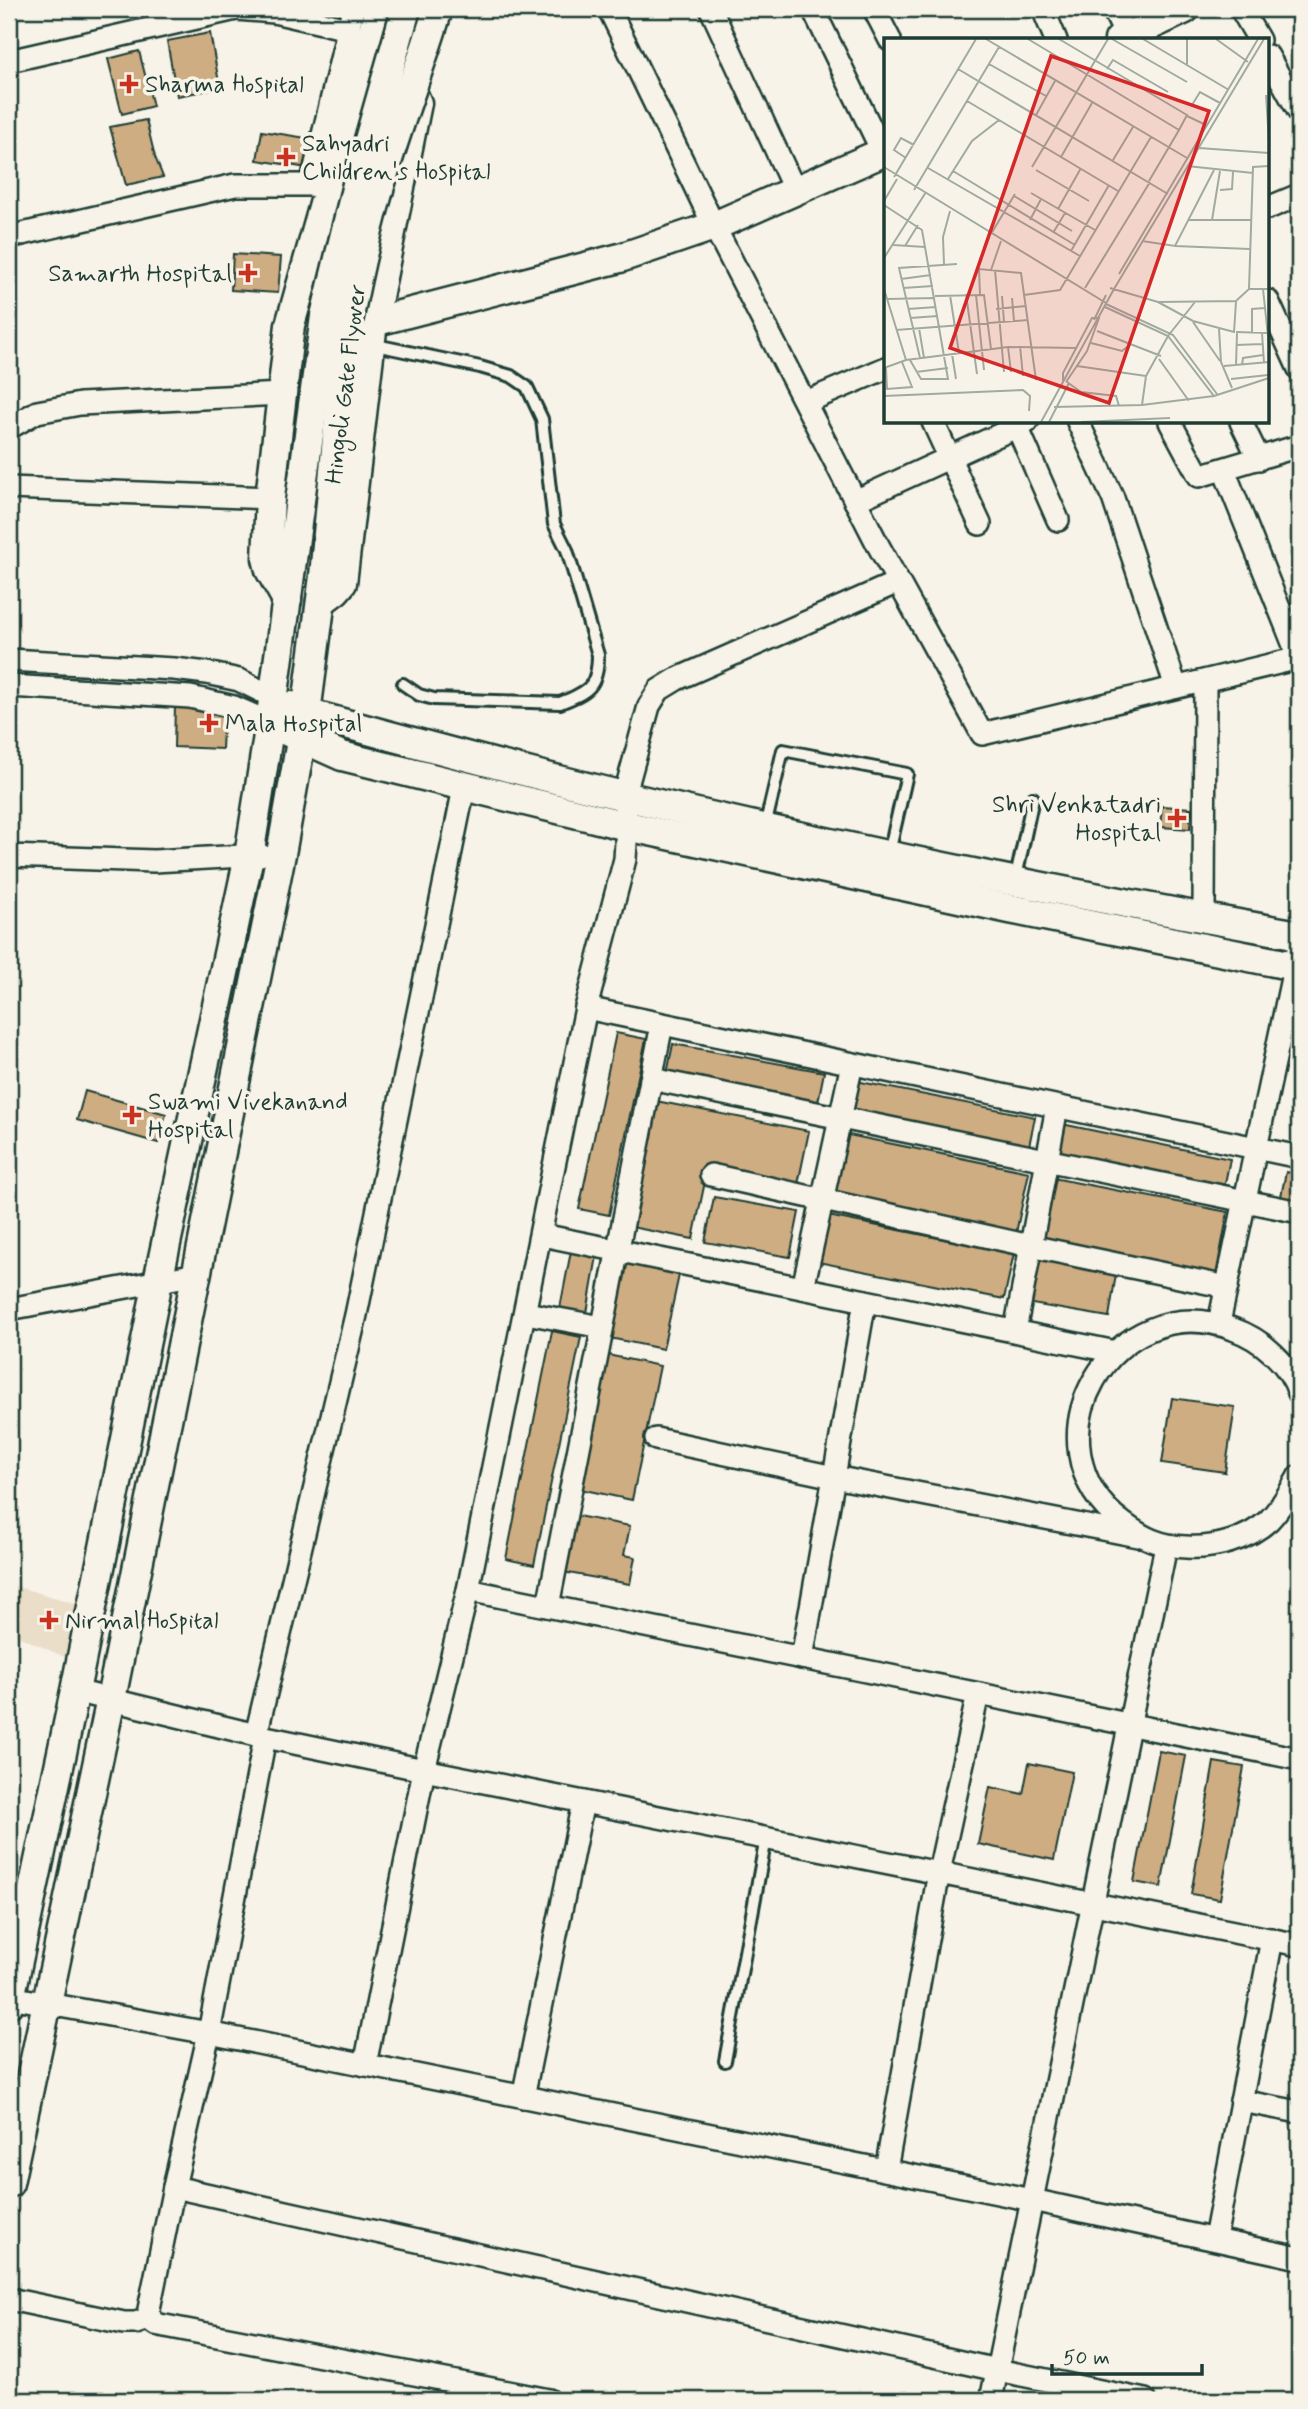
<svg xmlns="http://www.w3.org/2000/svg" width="1308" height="2409" viewBox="0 0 1308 2409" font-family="Mynerve,sans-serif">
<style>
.built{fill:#ebdec9}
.building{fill:#cfad82;stroke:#1f3d34;stroke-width:2}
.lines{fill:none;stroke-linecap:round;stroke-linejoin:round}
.lane-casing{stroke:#1f3d34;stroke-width:16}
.street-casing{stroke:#1f3d34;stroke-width:26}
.secondary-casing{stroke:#1f3d34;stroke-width:33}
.lane{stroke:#f7f3e8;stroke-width:10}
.street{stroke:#f7f3e8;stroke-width:21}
.secondary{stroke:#f7f3e8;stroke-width:28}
.secondary-bridge-casing{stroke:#1f3d34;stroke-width:33;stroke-linecap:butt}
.secondary-bridge{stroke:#f7f3e8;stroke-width:28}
.poi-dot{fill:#c8321e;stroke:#f7f3e8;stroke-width:2.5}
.labels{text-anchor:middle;stroke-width:7;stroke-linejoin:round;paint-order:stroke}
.poi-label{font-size:24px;fill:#1f3d34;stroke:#f7f3e8;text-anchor:start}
.street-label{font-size:24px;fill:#1f3d34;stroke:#f7f3e8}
.inset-road{fill:none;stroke:#a1aaa0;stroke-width:2}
.view{fill:#d62828;fill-opacity:0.15;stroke:#d62828;stroke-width:3.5}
.inset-edge{fill:none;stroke:#1f3d34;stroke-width:3.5}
</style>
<rect width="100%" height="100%" fill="#f7f3e8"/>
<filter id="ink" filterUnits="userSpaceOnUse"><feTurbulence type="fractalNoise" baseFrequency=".0143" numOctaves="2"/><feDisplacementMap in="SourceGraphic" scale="14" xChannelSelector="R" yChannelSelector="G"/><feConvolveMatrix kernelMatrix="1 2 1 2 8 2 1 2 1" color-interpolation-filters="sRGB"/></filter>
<g filter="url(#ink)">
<polygon class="built" points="11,1585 92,1608 80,1664 9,1632 9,1591"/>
<g class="building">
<polygon points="303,9 335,9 333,16"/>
<polygon points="210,33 220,88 177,96 167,41"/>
<polygon points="139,51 153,106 122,114 108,59"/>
<polygon points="146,120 155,157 163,177 126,185 110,127"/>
<polygon points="262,131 313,139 308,168 257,160"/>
<polygon points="233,254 281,257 278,293 231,290"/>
<polygon points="175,705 224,707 222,749 174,747"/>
<polygon points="1162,806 1191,808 1190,829 1160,827"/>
<polygon points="616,1033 646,1039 609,1215 579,1209"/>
<polygon points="673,1044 824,1072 818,1102 667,1074"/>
<polygon points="851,1080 1035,1117 1029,1146 845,1109"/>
<polygon points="85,1091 166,1114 158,1143 77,1120"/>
<polygon points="656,1101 809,1131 797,1189 707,1172 693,1239 631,1227"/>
<polygon points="1057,1123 1230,1159 1224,1188 1051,1151"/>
<polygon points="844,1134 1029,1172 1016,1233 831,1195"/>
<polygon points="1286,1172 1299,1174 1299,1205 1280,1201"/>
<polygon points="1053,1178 1228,1212 1216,1275 1040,1242"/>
<polygon points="714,1197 799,1212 790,1257 705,1242"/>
<polygon points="823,1215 1014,1253 1004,1299 813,1261"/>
<polygon points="571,1251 597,1256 587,1313 560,1308"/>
<polygon points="1034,1259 1116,1274 1109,1317 1026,1303"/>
<polygon points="621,1262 679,1275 663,1349 605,1337"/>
<polygon points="552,1331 581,1337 534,1565 506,1559"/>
<polygon points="603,1354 660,1366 632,1500 575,1488"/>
<polygon points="1172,1398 1235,1407 1225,1472 1162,1463"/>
<polygon points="567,1514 630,1526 624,1555 635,1557 630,1584 557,1571"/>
<polygon points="1159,1751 1186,1756 1161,1887 1134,1882"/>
<polygon points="1214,1762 1244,1767 1220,1899 1191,1894"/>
<polygon points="1029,1763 1072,1772 1054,1860 978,1844 990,1787 1023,1794"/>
</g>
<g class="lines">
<defs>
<g id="lane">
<path d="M371,344L480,367L511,376L527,387L542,419L554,524L567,550L598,655C598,687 588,692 560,703L434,699L419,695L403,684"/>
<polyline points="765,827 783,750 907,774 889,853"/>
<polyline points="1015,882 1033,798"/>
<polyline points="725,2061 766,1838"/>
</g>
<g id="street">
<polyline points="609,9 714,226 878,545 982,734 1299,658 1224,470"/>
<polyline points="711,9 795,191"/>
<polyline points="813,9 883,153"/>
<polyline points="874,9 890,40"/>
<polyline points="1043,9 1056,40"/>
<polyline points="1113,9 1128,40"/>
<polyline points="1241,9 1259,40"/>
<polyline points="1268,56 1299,112"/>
<polyline points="9,61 236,9 274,12 348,29 367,52"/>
<polyline points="311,185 353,9"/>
<polyline points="1268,208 1299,195"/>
<polyline points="9,237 235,185 311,185 329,187"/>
<polyline points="1268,301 1299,369"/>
<polyline points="806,402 886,368"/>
<polyline points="933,422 980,524"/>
<polyline points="1015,422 1058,520"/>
<polyline points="1078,422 1113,498 1176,687"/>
<polyline points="1170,422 1199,476 1299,446"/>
<polyline points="1241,422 1259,459"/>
<polyline points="9,428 37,412 80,404 282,394"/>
<polyline points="9,488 270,498"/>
<polyline points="855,501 1027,422"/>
<polyline points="9,660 174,669 207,673 239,680 273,697"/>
<polyline points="9,686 190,697 234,707 270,723"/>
<polyline points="9,856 154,861 261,855"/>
<polyline points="1204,918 1205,681"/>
<polyline points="586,1008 1299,1157"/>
<polyline points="651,1079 1299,1212"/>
<polyline points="711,1175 1030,1246 1227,1287"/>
<polyline points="542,1235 1116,1352"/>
<polyline points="803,1288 852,1064"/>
<polyline points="9,1309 197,1274"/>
<polyline points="526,1313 602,1327"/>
<polyline points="1219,1323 1299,945"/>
<polyline points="1015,1331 1057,1107"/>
<path d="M1299,1393C1290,1364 1262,1339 1233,1329C1112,1284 1020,1446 1123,1523C1143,1538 1160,1546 1186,1547C1213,1549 1248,1540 1269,1520C1281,1508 1291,1490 1299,1476"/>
<polyline points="656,1439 834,1477 1138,1536"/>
<polyline points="468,1590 1299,1759"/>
<polyline points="548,1606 662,1024"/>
<polyline points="802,1658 865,1301"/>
<polyline points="75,1691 256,1735 424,1770 1299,1945"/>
<polyline points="256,1735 356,1315 464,788"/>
<polyline points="265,1737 209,2033 174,2187 997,2370 1145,2400"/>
<polyline points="10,1997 209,2033 1032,2200 1299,2258"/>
<polyline points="365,2065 424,1770 468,1590 586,1008 625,859 627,826 624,797 649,706 659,690 677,679 898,582"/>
<polyline points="523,2097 583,1802"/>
<polyline points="1241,2101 1299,2112"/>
<polyline points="886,2170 939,1872 978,1694"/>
<polyline points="174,2187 149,2309 150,2318 155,2324 549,2400"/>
<polyline points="1215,2239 1272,1939"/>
<polyline points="9,2299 124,2323 136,2323 150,2318"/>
<polyline points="991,2400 1166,1546"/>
</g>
<g id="secondary">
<polyline points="1119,40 1185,9"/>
<polyline points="373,322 620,258 714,226 886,151"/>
<polyline points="324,599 336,590 342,583 373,322 417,103 378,14"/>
<polyline points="287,600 270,570 267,558 270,498 290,325 379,9"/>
<path d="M291,706L306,713C412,742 517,771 624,796C847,849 1073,895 1299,935"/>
<polyline points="284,730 342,756 627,826 1010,909 1299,967"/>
<polyline points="9,2003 75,1691 158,1281 249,856 270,723 325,316"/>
<polyline points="9,2183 111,1699 281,854 306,713 324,576 348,322"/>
</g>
</defs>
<use href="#lane" class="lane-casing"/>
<use href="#street" class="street-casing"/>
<use href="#secondary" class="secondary-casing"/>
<use href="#lane" class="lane"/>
<use href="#street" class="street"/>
<use href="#secondary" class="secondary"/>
<defs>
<g id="secondary-bridge">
<polyline points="325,316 361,168 406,9"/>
<path d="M348,322C358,270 370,217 386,166C402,113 422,62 438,9"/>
</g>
</defs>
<use href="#secondary-bridge" class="secondary-bridge-casing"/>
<use href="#secondary-bridge" class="secondary-bridge"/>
</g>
</g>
<g class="poi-dot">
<path d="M125.5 73.5h7v7h7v7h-7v7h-7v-7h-7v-7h7z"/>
<path d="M282.5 146.5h7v7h7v7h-7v7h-7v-7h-7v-7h7z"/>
<path d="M244.5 262.5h7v7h7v7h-7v7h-7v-7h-7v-7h7z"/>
<path d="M205.5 712.5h7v7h7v7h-7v7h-7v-7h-7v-7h7z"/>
<path d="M1173.5 807.5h7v7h7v7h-7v7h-7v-7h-7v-7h7z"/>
<path d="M128.5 1104.5h7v7h7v7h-7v7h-7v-7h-7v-7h7z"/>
<path d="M45.5 1609.5h7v7h7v7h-7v7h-7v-7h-7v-7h7z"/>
</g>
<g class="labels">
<g class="poi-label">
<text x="145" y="92">Sharma Hospital</text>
<text x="302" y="151">Sahyadri<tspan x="302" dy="28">Children's Hospital</tspan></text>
<text x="232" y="281" text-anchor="end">Samarth Hospital</text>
<text x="225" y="731">Mala Hospital</text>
<text x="1161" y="812" text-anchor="end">Shri Venkatadri<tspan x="1161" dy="28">Hospital</tspan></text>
<text x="148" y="1109">Swami Vivekanand<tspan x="148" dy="28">Hospital</tspan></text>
<text x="65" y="1628">Nirmal Hospital</text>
</g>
<g class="street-label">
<text transform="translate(345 384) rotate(-83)" y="8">Hingoli Gate Flyover</text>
</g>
</g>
<g transform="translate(884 38)">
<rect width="385" height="385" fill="#f7f3e8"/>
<path class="inset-road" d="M102,1L303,120M144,1L295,92L265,143M175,1L303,77L295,92M228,1L303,44M259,1L345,52M332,1L364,24M105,26L162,58M303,27V1M74,31L284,156M223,31L229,22L284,54M382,57L385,104M83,63L234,153M308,67L316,54L336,65M152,77L171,43M303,78L322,87M315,110L385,115M177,119L208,65M22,120L10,112L17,100L30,107M229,122L249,89M303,128L369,135M0,129L222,265M148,129L224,1M44,130L196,218M152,132L205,163M69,133L191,207M10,139L92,1M64,141L88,103L115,82M30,152L115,9M336,152L348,151L349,134M147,155L211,192M130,158L188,193M0,163L13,141M0,167L38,192L64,341H37L26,322M174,171L197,130M146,182L157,161M305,182H367M328,182L336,133M169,195L181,175M107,196L131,156M258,203L291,208L330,132M9,207L41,209M21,208L34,187M291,208L366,211M187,213L225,147M0,220L42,154M60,226L59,199L66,173M107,232L117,203M111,232L120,334M235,236L374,1M17,241L47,237M19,250L49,248M201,250L266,144M226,250L274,264L352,263L365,251H385M0,251L22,322M365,251L369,129L385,128M379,251L385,308M82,256L93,336M66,257L75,315M92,257L100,332M96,257L95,231L137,235L152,342M140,257L176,252L267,99M51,258L100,257L107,311M118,258L120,284M128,260L130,283M3,261L51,260M274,264L309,283L350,294L352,264M222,266L289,297L333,356M221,269L284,298L330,358L385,340M24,271L52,269M112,271L142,268M26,280L54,278M210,282L222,257M309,284L336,323M35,290L40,320M335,291L337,324L348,350M12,292L144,282M213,293L277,318M352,294L384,295M368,295V271L381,270M378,295L380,325M207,305L238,313L247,306M352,307L379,306M136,308L139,338M124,309L127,334M68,316L72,341M36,320L15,230L73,226M275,321L305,363M352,327L353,295M358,327L359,320L379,317M193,328L262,338M340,328L385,324M0,330L22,322L124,309L193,310M2,330L3,351L28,349L18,324M32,334L64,330M347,341L384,337M179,343V335L208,280H215L203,313L182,344M183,344L197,354L232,358L235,368M0,358L139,352L146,358L145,373M258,367L262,338L284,298L311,264M170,369L258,367L330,358M157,384L230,251L380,1M165,384L185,345M197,384L286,380"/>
<path class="view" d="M167,18L325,73L225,365L66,310Z"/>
<rect width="385" height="385" class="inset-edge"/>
</g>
<rect width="1308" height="2409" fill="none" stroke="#f7f3e8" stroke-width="35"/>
<rect x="18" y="18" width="1273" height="2374" fill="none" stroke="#1f3d34" stroke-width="2.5" filter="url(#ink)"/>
<path d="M1052 2364v10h150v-10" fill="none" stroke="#1f3d34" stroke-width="3.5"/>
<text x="1063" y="2364" font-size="21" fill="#1f3d34" stroke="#f7f3e8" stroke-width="5" paint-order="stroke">50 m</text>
</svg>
